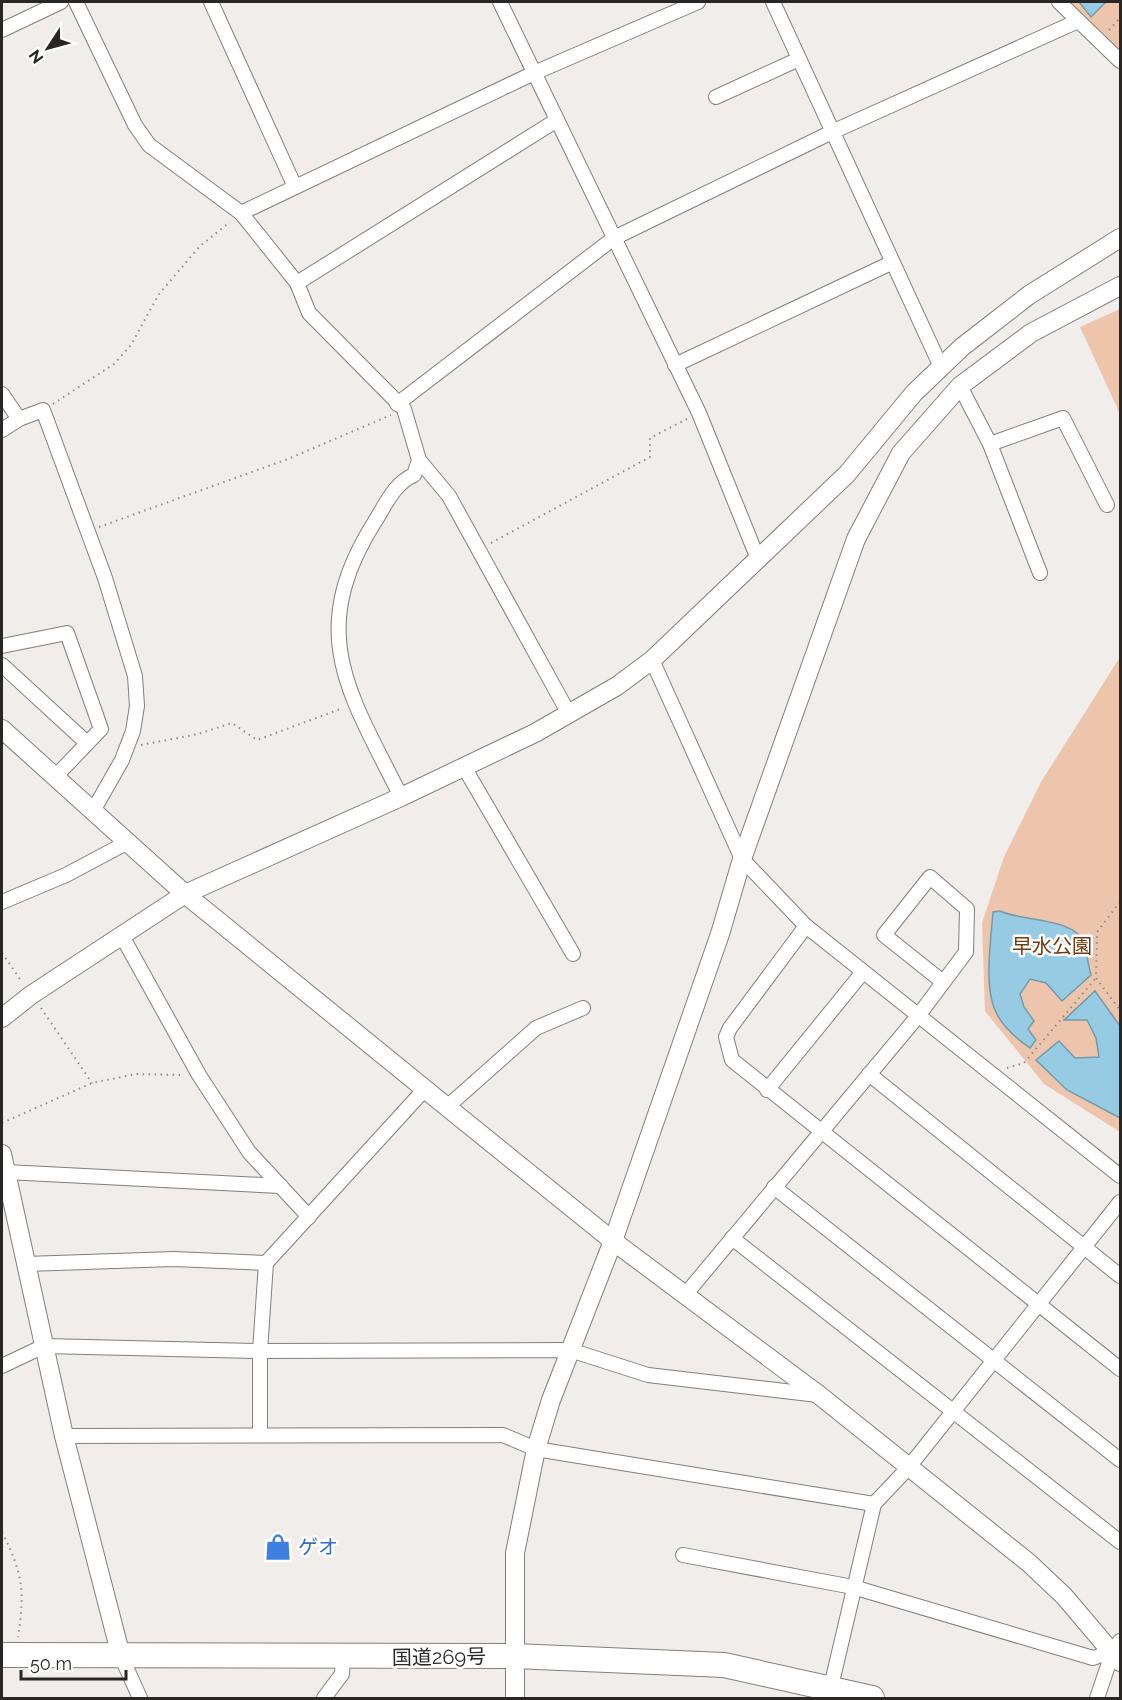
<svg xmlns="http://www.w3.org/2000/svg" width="1122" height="1700" viewBox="0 0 1122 1700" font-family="Raleway,'Noto Sans JP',sans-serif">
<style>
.green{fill:#edc5ac}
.water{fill:#96cbe3;stroke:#759aaa;stroke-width:1.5}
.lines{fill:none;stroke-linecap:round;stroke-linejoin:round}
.street-casing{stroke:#827e7c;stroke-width:16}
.secondary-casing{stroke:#827e7c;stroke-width:20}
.highway-casing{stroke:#827e7c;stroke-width:26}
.path{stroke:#8f8d8b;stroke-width:2;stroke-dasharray:1.5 4.5;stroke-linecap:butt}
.street{stroke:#fff;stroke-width:14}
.secondary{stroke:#fff;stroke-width:18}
.highway{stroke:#fff;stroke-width:24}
.labels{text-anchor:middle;stroke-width:5;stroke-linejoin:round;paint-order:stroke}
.park-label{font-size:20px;fill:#713a0d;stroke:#fff}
.shop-label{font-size:20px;fill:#366cbe;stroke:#fff;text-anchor:start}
.street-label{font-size:20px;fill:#282726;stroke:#fff}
</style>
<rect width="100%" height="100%" fill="#f1edeb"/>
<g class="green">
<polygon points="1063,2 1120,2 1120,55"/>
<polygon points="1120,309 1120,414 1080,327"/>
<polygon points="1120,657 1120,1132 1044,1084 985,1011 982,923 1004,857 1041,782"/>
</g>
<g class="water">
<polygon points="1079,2 1106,2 1091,17"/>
<path d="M1000,911C1023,922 1074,917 1084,943C1087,953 1088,965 1091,975L1062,1001L1046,983L1030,979L1020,994L1024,1007L1034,1021L1028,1029L1036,1040L1030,1048C1017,1039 1001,1025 995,1010C984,986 991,938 993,912Z"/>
<polygon points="1095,991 1120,1026 1120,1118 1067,1090 1036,1060 1059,1041 1075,1058 1099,1057 1096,1038 1087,1020 1064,1020"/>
</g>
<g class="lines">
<defs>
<g id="street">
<path d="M76,2L135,125L149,145L241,213L297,283L309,313L404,409L419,460L414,475C394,483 385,506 374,523C304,635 351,695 401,797"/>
<polyline points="211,2 295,187"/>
<polyline points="500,2 699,413 758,559"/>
<polyline points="773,2 941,367"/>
<polyline points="1059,2 1120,61"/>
<polyline points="2,30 61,2"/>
<polyline points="716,97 799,59"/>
<polyline points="241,213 534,73 698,2"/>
<polyline points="297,283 557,120"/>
<polyline points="675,365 891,263"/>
<polyline points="960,386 990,444 1040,573"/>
<polyline points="2,394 19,419"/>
<polyline points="397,404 614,238 832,132 1078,21"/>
<polyline points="2,430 19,419 43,410 105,578 135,676 137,706 133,731 122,760 93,811"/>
<polyline points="990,444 1063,418 1107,505"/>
<polyline points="419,460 449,496 569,714"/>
<polyline points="2,646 67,633 101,729 55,777"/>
<polyline points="652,660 742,859 806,926 1120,1176"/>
<polyline points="2,665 87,743"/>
<polyline points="464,767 573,954"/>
<polyline points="2,902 66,875 128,842"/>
<polyline points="806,926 730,1028 726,1037 732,1060 1120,1369"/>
<polyline points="122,936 199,1075 249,1152 309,1217"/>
<polyline points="869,1074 1120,1276"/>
<polyline points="767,1090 863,972"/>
<polyline points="447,1107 536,1028 583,1008"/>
<polyline points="6,1172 281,1186"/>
<polyline points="774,1187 1120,1460"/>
<polyline points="732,1238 1120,1542"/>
<polyline points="26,1264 174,1259 266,1263"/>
<polyline points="685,1295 918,1016 966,952 967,909 930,877 884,935 943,982"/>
<polyline points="2,1366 44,1346 260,1351 570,1350 648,1375 818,1395"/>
<polyline points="260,1435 260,1351 266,1263 425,1089"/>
<polyline points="64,1436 503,1435 536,1449 874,1504"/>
<polyline points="683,1555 853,1587 1093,1658 1113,1651"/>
<polyline points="121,1656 140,1698"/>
<polyline points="829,1695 874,1504 908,1468 1120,1202"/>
<polyline points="324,1698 342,1674 343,1658"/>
<polyline points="1097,1698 1113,1651 1120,1641"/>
</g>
<g id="secondary">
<polyline points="2,729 185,894 447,1107 613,1241 819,1395 1029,1563 1064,1596 1120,1662"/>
<polyline points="2,1018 31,995 185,894 401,797 535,733 617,686 652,660 847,474 914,393 962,347 1029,295 1120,238"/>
<polyline points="2,1154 64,1436 121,1656"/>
<polyline points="515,1698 515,1553 536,1449 551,1400 613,1241 720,934 742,859 856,539 901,453 960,386 1031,333 1120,286"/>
</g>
<polyline id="highway" points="2,1655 514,1656 724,1665 872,1698"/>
</defs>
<use href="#street" class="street-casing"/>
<use href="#secondary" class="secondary-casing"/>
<use href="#highway" class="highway-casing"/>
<g class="path">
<polyline points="1109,30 1120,18"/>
<polyline points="53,404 114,364 131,345 159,294 200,246 230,222"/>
<polyline points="99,527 288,459 391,415"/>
<polyline points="491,543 650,457 650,438 687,419"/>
<polyline points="141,745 198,734 232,723 257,740 343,708"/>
<polyline points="1120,902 1097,932 1096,978 1120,1010"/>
<polyline points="2,953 22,982"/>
<polyline points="41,1008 92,1083"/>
<polyline points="1007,1068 1024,1063 1096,978"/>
<polyline points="2,1123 92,1083 136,1074 184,1075"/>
<path d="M2,1532C23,1574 25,1591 18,1637"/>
</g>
<use href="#street" class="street"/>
<use href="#secondary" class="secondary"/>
<use href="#highway" class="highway"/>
</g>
<defs>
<symbol id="shop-bare" viewBox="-9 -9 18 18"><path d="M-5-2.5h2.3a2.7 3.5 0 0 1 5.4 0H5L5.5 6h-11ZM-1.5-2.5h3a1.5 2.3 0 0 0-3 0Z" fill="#3f7fe0" stroke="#fff" stroke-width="2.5" paint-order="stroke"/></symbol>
</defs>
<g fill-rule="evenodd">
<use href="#shop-bare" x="259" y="1528" width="38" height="38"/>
</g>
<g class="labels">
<g class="park-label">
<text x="1052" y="953">早水公園</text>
</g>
<g class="shop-label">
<text x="298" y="1554">ゲオ</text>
</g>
<g class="street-label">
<text transform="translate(439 1657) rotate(-1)" y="7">国道269号</text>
</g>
</g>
<rect width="1122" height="1700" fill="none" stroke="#282726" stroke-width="6"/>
<g transform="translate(48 48) rotate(234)" stroke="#ffffff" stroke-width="4.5" paint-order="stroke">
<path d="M0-4.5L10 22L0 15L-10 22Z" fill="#282726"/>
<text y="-9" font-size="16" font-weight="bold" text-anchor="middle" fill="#282726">N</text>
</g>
<path d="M21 1670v9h105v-9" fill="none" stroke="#282726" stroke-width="3"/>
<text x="30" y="1670" font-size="18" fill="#282726" stroke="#ffffff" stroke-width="4.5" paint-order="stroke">50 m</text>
</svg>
